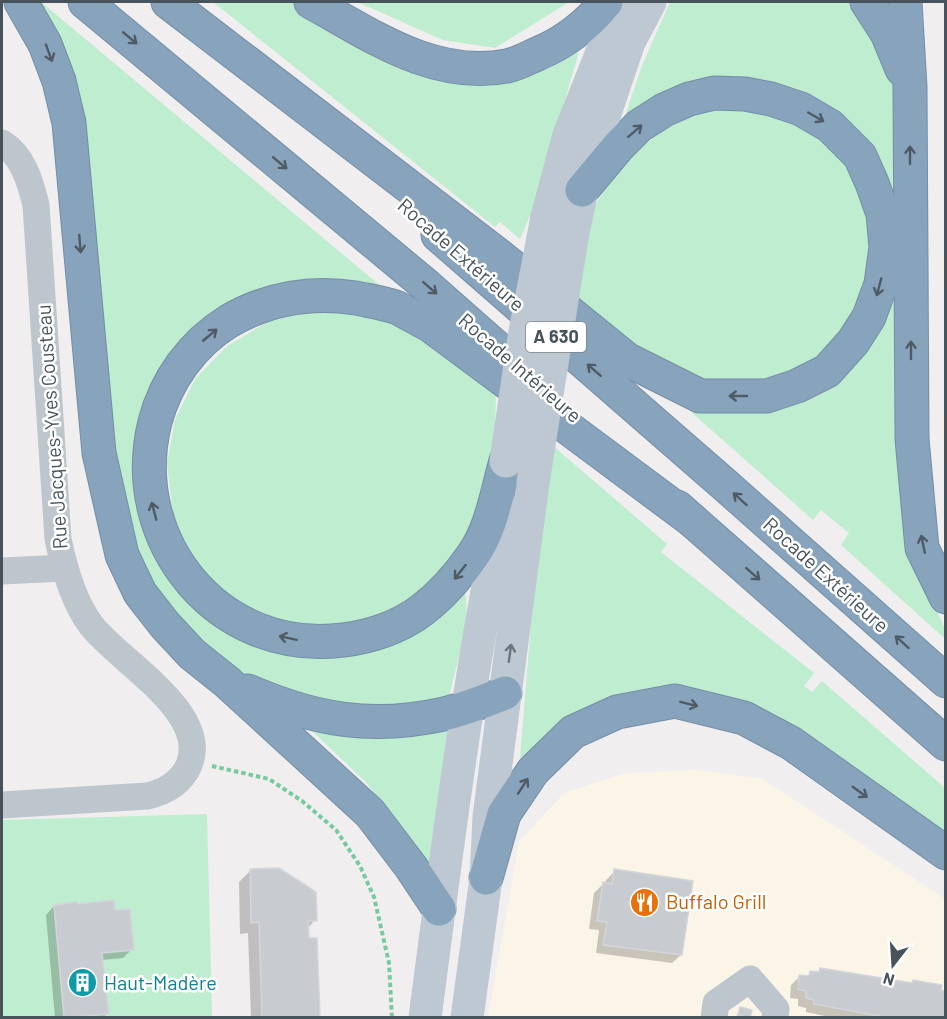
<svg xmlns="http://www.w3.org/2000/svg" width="947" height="1019" viewBox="0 0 947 1019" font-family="Barlow,sans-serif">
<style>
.commercial{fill:#fbf5e8}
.green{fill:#beedcf}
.shadow{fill:#0003}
.building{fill:#c8ccd1;stroke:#d3d5da;stroke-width:1.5}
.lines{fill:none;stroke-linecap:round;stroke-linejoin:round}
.motorway-casing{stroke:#738ea8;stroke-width:35}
.path{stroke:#77ca9e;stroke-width:4;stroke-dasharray:4.5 3;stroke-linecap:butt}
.minor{stroke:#bdc6cd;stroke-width:27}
.secondary{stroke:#bdc8d2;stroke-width:33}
.motorway{stroke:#88a3bc;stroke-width:33}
.secondary-bridge{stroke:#bdc8d2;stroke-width:33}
.oneway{stroke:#4e5b65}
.oneway2{stroke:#6a767f}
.labels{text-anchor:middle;stroke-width:5;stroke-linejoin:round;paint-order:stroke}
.shield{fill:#fff;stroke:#7e878c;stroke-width:1.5}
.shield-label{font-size:18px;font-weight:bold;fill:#47535b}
.street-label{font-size:20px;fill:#47535b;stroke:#fff}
.food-label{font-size:20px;fill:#c56008;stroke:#fff;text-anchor:start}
.culture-label{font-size:20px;fill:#0d838f;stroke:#fff;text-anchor:start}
</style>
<rect width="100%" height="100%" fill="#f1eeef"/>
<polygon class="commercial" points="697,770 763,779 945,899 945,1017 488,1018 519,842 564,793 626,773"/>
<g class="green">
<path d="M39,2H41L383,288L363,290L188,344L148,526L285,648L464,586C473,621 454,669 448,703L344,708L237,674L211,652L159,595L143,567L120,495Z"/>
<polygon points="213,2 297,2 508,80 550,68 579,52 534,206 520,239 500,222 495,227"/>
<polygon points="357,2 569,2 495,48 443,40"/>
<polygon points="670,2 854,2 898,77 925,583 945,629 945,636 943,637 841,545 849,533 821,510 813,520 691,412 693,405 854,356 890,201 780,88 622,125 641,68"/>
<polygon points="733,107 776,114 810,129 858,177 870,213 873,262 862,305 837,343 808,366 773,380 701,380 665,363 631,342 577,297 594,208 611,177 637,150 666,129 696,114"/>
<polygon points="340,309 385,319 425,338 496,394 494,473 470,540 411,605 367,624 321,629 277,621 241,603 211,581 187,550 173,513 167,463 175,420 195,379 227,346 266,323 306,312"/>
<polygon points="552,445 667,544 661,552 814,673 804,686 812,692 822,681 945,788 945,842 694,694 527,761 520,758 538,538"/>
<path d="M449,730L428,872L406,833L365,781L312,731C357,740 404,736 449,730Z"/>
<polygon points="207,814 212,1017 2,1017 2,820"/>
</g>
<g class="shadow">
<polygon points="250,871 315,920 307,929 318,1018 251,1018 248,933 240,934 239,882"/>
<polygon points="615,871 681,955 672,963 596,953 599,930 589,929 594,893 603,884 605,884 606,880"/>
<polygon points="54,906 114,912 132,949 123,958 102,960 107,1013 103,1018 55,1018 46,915"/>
<polygon points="820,970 910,984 913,981 940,991 946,1018 834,1018 806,1012 806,1008 798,1006 798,999 790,998 791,985 800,976 806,977 811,973 816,974"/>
<polygon points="740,1009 749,1018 736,1017"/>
</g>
<g class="building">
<polygon points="279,868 316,892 317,921 308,921 309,938 317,938 320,1018 262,1018 259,922 251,923 250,869"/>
<polygon points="614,869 693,881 682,955 603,945 607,922 597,921 603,882 612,884"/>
<polygon points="114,900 115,910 130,909 134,950 102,953 109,1014 64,1018 54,905 78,902 78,904"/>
<polygon points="820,968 912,983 913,980 942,985 941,990 946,991 946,1018 889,1018 814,1004 814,1000 806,998 806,991 798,989 799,975 809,976 810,971 819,972"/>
<polygon points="740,1007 752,1010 750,1018 738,1015"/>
</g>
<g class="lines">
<defs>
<g id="motorway">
<polyline points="21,2 45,44 59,81 69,123 99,453 122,555 140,593 165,625 192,654 227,682 370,813 411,867 439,909"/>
<polyline points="85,2 427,286 521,369"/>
<polyline points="168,2 502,258 628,360 700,396 767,396 797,386 827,371 853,342 869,317 881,284 886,247 883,214 872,183 860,156 830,126 801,109 771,99 745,94 714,93 689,99 664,110 639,126 618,147 582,190"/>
<path d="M311,2C371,35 434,80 507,66C517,64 528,58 537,54C564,43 588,24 606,2"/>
<polyline points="867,2 887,33 902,69"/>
<polyline points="905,2 910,87 912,439 922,548 946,597"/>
<polyline points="438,235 725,485 946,681"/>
<path d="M506,461C497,492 492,528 473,555C459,575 442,595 422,610C400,627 370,637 343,640C219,656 125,541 155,422C166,380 192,344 229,321C269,298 311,291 356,298C370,301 385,303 398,308C409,314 420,320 431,326L693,521"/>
<polyline points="677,507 946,744"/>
<path d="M248,691C315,720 372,730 444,714C465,709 485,701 505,693"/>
<polyline points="486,878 504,814 533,771 573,732 617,712 675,701 744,718 791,743 946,853"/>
</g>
</defs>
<use href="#motorway" class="motorway-casing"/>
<polyline class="path" points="212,766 269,779 302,801 336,830 360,866 374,897 389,963 392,1018"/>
<g class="minor">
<path d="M2,143C23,156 30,181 36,205L58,539C64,568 73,601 91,625C117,660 211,712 189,765C181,783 165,792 147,796L2,805"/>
<polyline points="2,571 64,568"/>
<polyline points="714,1018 716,1003 750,979 776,1009 775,1018"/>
</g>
<g class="secondary">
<polyline points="547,217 569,135 622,2"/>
<polyline points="572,238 582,190 596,140 629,42 650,2"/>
<path d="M425,1018C447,847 469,676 503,508"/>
<polyline points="467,1018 486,878 489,817 533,482"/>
</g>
<use href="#motorway" class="motorway"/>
<g class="secondary-bridge">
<polyline points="506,461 524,337 547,217"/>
<polyline points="533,482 572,238"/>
</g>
</g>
<defs><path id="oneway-shaft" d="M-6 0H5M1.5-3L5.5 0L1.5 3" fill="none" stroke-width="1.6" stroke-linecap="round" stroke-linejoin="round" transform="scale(1.5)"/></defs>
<g class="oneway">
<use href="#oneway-shaft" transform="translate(130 38) rotate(40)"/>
<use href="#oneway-shaft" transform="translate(49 53) rotate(70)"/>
<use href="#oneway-shaft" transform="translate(816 117) rotate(30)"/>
<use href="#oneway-shaft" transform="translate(635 131) rotate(-41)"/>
<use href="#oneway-shaft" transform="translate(910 155) rotate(-90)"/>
<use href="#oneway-shaft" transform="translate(280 163) rotate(40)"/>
<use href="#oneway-shaft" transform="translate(80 244) rotate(85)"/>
<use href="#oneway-shaft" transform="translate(879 287) rotate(105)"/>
<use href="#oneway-shaft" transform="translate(430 288) rotate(41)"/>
<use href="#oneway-shaft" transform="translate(210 335) rotate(-40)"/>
<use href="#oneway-shaft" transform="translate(911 350) rotate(-90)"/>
<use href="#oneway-shaft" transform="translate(594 370) rotate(-139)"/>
<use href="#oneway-shaft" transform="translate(738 396) rotate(180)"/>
<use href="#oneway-shaft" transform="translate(740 499) rotate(-138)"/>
<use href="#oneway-shaft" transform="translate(154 511) rotate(-105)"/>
<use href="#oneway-shaft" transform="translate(923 544) rotate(-102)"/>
<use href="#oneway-shaft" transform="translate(460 572) rotate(128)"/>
<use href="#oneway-shaft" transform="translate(753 574) rotate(41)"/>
<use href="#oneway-shaft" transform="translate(288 638) rotate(-168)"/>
<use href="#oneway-shaft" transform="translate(902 642) rotate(-138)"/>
<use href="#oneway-shaft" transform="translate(689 704) rotate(14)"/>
<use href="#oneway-shaft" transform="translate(523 786) rotate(-57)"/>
<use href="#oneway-shaft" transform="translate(860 792) rotate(36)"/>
</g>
<use class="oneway2" href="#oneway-shaft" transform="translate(510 653) rotate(-82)"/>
<defs>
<symbol id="restaurant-disc" viewBox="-11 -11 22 22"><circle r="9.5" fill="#e8710a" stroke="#fff"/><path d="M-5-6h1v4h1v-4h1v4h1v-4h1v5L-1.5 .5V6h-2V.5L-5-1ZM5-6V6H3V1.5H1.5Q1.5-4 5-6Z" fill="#fff"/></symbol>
<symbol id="building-disc" viewBox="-11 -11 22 22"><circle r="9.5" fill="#0f9aa8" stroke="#fff"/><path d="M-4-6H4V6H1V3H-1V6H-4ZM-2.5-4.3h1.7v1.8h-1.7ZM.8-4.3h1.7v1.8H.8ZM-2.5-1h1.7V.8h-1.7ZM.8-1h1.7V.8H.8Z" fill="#fff"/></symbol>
</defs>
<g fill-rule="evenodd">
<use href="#restaurant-disc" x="628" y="886" width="33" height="33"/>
<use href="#building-disc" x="66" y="966" width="33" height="33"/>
</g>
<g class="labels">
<rect class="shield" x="526" y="322" width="60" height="30" rx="4.5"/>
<g class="shield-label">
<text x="556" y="343">A 630</text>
</g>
<g class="street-label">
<text transform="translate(461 255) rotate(41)" y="7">Rocade Extérieure</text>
<text transform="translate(520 368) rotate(41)" y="7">Rocade Intérieure</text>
<text transform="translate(52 427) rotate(-94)" y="7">Rue Jacques-Yves Cousteau</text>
<text transform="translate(826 575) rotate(42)" y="7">Rocade Extérieure</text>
</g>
<g class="food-label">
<text x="666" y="909">Buffalo Grill</text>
</g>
<g class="culture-label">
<text x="104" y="990">Haut-Madère</text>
</g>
</g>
<rect width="947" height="1019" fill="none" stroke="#47535b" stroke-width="6"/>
<g transform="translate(893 965) rotate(197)" stroke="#ffffff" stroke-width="4.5" paint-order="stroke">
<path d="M0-4.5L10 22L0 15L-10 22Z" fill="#47535b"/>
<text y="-9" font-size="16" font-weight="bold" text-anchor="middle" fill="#47535b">N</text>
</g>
</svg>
